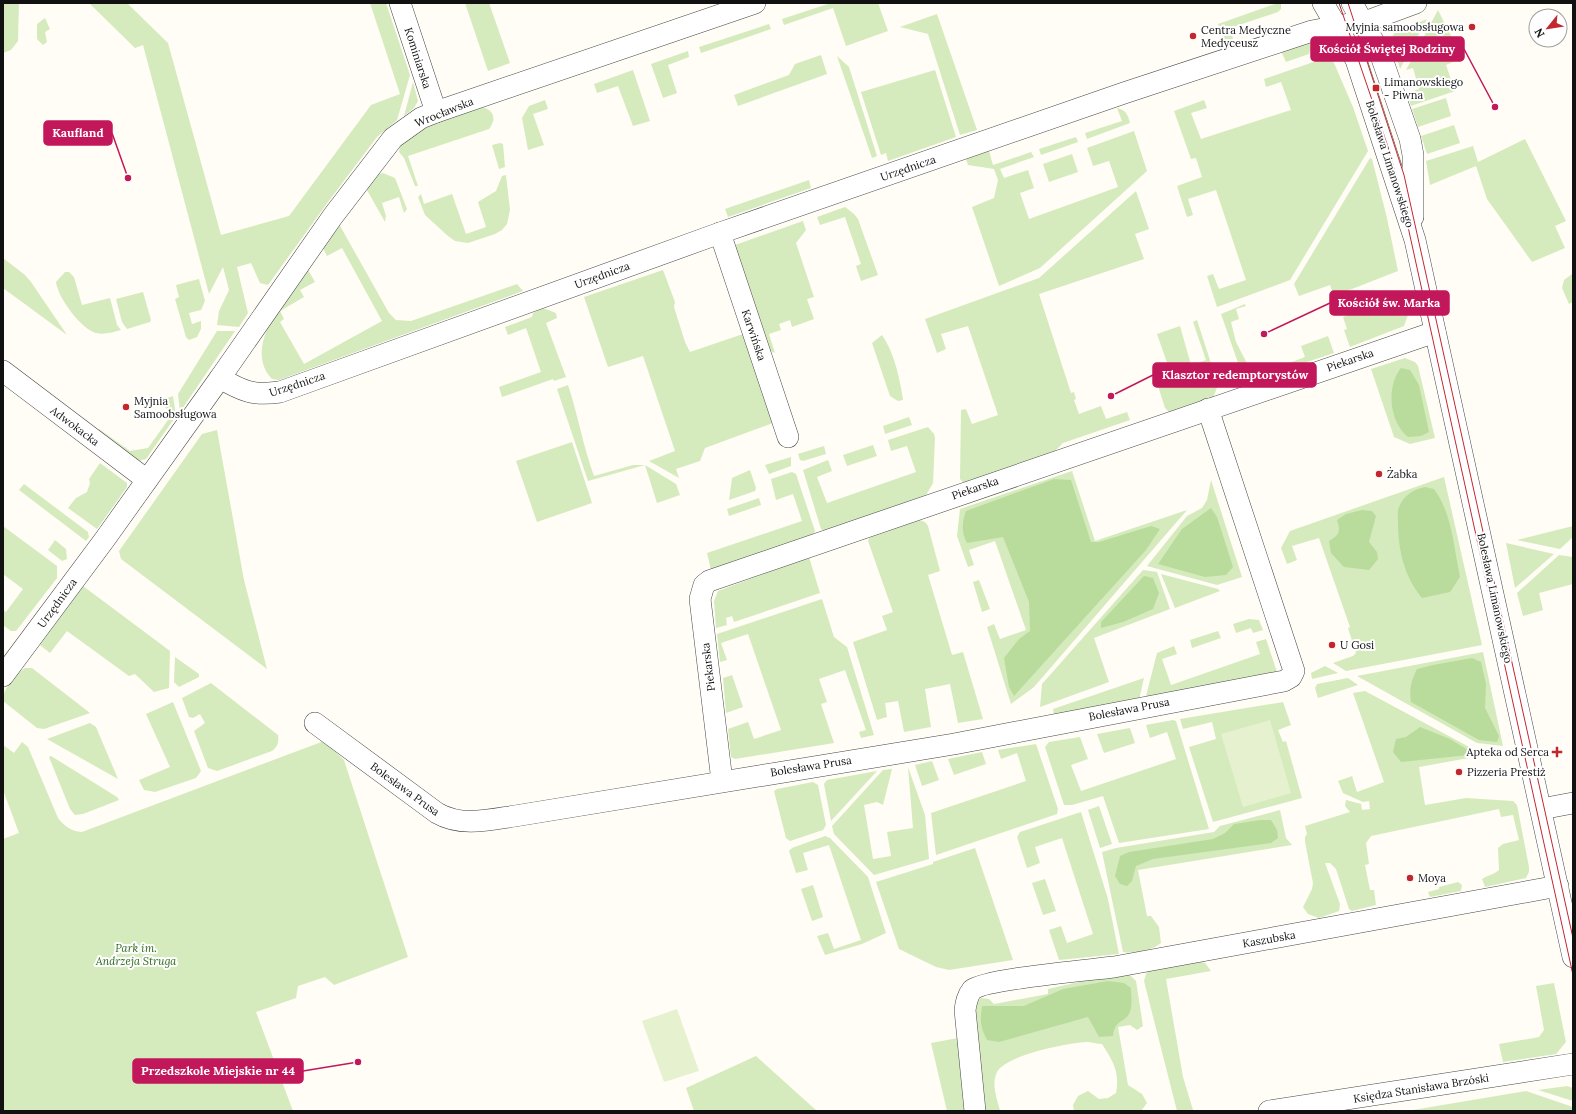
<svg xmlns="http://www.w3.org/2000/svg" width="1576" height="1114" viewBox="0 0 1576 1114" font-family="Lora,serif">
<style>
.green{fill:#d5ebbd}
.forest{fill:#b9dc9c}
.pitch{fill:#e6f2cf}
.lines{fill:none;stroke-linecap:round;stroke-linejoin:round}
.minor-casing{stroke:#444;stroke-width:22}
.minor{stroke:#fff;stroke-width:21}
.tram{stroke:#c4262e;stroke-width:1}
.poi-dot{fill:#c4262e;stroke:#fff;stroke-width:1.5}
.labels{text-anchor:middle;stroke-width:4;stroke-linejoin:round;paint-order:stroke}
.poi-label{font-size:11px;fill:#111;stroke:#fff;text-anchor:start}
.street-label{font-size:11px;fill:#111;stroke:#fff}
.park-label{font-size:11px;font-style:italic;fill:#2f6b1f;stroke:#fff}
.leader{fill:none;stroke:#c2185b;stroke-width:1.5}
.callout-dot{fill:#c2185b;stroke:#fff;stroke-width:1.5}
.callout{fill:#c2185b;stroke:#c2185b;stroke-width:1.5}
.callout-label{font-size:12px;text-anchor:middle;font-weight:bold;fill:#fff}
</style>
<rect width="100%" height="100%" fill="#fffdf5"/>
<g class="green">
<polygon points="3,3 19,3 18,41 11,50 3,53"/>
<polygon points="89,3 127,3 168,43 221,235 289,216 371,105 400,94 370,3 386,3 410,75 397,120 377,137 328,202 268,285 260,283 251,263 237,267 248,313 239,327 217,325 219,311 229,290 223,267 209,294 143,45 135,48"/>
<polygon points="465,3 489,3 510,63 488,71"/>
<polygon points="831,3 878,3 888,31 846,46 833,8 784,25 782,19"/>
<polygon points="1278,3 1281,3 1281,9 1278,12 1230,28 1233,39 1224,44 1218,24"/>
<polygon points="1438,10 1462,58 1446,65 1455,91 1411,106 1407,93 1419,89 1413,68 1406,70"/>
<polygon points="937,14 977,130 960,135 928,34 900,27"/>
<polygon points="45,18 50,29 45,32 47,42 43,45 37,39 37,24"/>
<polygon points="1427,19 1400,69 1391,39 1395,32"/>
<polygon points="769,24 771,29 701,53 699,47"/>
<polygon points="1309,41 1311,48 1309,54 1286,62 1281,51"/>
<polygon points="688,51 689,57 668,65 677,93 663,98 651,64"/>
<polygon points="821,55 827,74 738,106 734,95 789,75 795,64"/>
<polygon points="837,56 849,67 877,156 872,158"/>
<polygon points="1325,58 1332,59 1334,63 1353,107 1368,151 1290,280 1217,307 1207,276 1213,274 1219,289 1246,280 1216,190 1188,199 1193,215 1187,217 1177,186 1202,177 1196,158 1191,159 1174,111 1204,100 1207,108 1191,113 1201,139 1291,110 1281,82 1266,87 1264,79"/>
<polygon points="633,70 650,121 633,126 618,86 597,93 594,84"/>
<polygon points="935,70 956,137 888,161 886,153 881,155 861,92"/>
<polygon points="413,82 418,101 414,108 404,116"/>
<polygon points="1446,98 1451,116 1418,127 1412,109"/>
<polygon points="545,100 548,109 533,114 544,145 528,150 522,118 529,106"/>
<path d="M482,107C494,110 497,119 489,129L408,156L418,186H415L404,158L399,152L400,146L425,127Z"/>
<path d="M1117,108C1126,110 1128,115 1130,123L1087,139L1085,133L1122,121Z"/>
<polygon points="1454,125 1460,143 1427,154 1421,136"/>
<polygon points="1134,131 1147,171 1040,268 999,286 972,207 994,198 998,180 994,169 968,165 966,159 989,151 993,165 1031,152 1034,157 1000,169 1004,178 1028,170 1034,188 1020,193 1029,219 1118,187 1109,161 1093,166 1087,148"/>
<polygon points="1076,137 1078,142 1041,155 1039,149"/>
<polygon points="1525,139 1566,221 1555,226 1565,248 1532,262 1487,199 1476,166 1430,185 1426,161 1473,146 1478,162"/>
<polygon points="500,143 503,144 505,167 499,169 492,145"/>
<polygon points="1072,154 1078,172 1049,182 1043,164"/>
<polygon points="1370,158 1372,159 1387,218 1398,271 1334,296 1330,285 1299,296 1294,284"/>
<polygon points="383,173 395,178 407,209 404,213 399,197 382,203 386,216 385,222 367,190 367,184 375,175"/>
<polygon points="506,175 510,210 507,224 502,230 495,234 468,243 455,241 448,236 425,215 418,197 421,194 424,204 452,194 466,234 486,227 478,202 496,191 502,176"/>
<polygon points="809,180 811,188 728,217 725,209"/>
<polygon points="1136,191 1149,229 1135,234 1144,259 1039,294 1071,393 1074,392 1076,399 1074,400 1079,414 1101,406 1106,419 1127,412 1130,420 1063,443 1055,451 964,483 960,479 961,410 966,409 972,424 998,415 968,326 941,334 946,349 937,353 925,319 1039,278"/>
<polygon points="845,207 854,214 858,219 878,275 861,281 856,266 861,264 845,217 820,225 817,217"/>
<polygon points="803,221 806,230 796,243 814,297 807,299 814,319 792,327 790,320 779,324 781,330 769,334 775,353 770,351 735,245"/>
<path d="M339,224L389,313L396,320L411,321L517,284L523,291L279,380L272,379C241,347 288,295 307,268L315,282L300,290L304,297L280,311L284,319L280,322L304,364L382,321L342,248L327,256L322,246Z"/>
<polygon points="3,258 25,275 31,282 67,335 3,288"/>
<polygon points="663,270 675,302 674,307 685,342 690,352 743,334 773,423 705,448 700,461 676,469 679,478 649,461 675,451 643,356 608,367 584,297"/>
<path d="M65,272H69L74,277L82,305L110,298L117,325L121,330C113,332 105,335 96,333C81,329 58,298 56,282Z"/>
<polygon points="1572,274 1573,302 1569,304 1562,288 1564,280"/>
<polygon points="199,279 205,301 201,310 189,313 192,324 201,321 201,329 197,337 189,340 186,337 175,299 179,297 176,285"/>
<polygon points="143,292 151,320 150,322 127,329 122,322 116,299"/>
<polygon points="1405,294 1408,315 1404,326 1350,347 1344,330 1347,329 1343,317"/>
<polygon points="1245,304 1246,306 1236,309 1239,319 1231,322 1236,342 1254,377 1244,380 1221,314"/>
<polygon points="543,308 556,313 557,318 546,323 566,377 554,381 553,379 502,397 499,387 541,372 526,328 508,335 505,327 532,317 533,313"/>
<polygon points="1197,320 1218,385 1213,398 1170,413 1165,408 1158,386 1173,380 1157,334 1180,326 1191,365 1206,360 1193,322"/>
<polygon points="217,331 235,331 180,412 178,394"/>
<path d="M882,335C894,352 900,379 903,400L898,401L890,396L872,343Z"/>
<polygon points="1328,336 1334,353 1262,377 1260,372 1270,369 1271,370 1305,357 1301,346"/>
<polygon points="1405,358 1415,362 1418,366 1435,438 1410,444 1394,437 1371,369"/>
<path d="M568,385C578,415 583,446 594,476L633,465H645L676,484L680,495L657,503L645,465L588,481L557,389Z"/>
<polygon points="173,396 176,416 146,459 138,461 98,431 99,429 130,451 148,448 173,413 152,398 164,399"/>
<polygon points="909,417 912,425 885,434 883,426"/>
<polygon points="928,427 934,434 935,438 933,483 926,495 825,531 821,529 803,470 828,460 832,471 817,477 827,503 916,472 907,446 891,451 888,440"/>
<polygon points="217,430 244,580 267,669 121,559 119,551 202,434"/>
<polygon points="572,442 592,503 537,522 516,461"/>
<polygon points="873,445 877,456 847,466 843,455"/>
<polygon points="824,446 826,454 803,461 800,460 798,454"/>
<polygon points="791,457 791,466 769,474 765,465"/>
<polygon points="100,463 127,483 127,487 97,529 68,508 76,498 87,492 90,483 89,479"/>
<polygon points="750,470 756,488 755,491 729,500 732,478"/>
<polygon points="1072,471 1095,541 1187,510 1034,687 1011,704 987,627 994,624 1000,639 1026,630 995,541 969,550 974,565 968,567 957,536 960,509"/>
<polygon points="792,472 796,474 815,531 813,535 711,570 707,553 802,521 793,494 776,500 771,479"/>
<polygon points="1444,477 1482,645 1346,671 1333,663 1353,656 1356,653 1348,628 1350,627 1319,538 1292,546 1297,560 1287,564 1281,548 1290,531"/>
<polygon points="1211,480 1242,577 1217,585 1147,566 1187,516 1202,508 1207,500"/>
<polygon points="24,484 88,532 89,537 86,541 19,490"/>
<polygon points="759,498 761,505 729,516 727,509"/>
<polygon points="920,520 925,522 928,526 940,571 928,575 952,655 963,652 983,719 958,723 950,684 925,689 931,727 904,732 898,701 885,703 887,717 877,720 853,642 887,630 882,616 893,612 868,541 869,538"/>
<polygon points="3,526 57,566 57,578 16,631 11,631 3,625 3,610 6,612 23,589 3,574"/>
<polygon points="1573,526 1573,537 1560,549 1517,540"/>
<polygon points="55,540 66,549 67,559 62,561 48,550"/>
<polygon points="1506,543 1554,554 1515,588"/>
<polygon points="1559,555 1573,557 1573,584 1539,593 1543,610 1523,616 1517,593"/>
<polygon points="809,557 820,593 734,622 732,616 726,618 727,625 716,628 714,601 718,591"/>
<polygon points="1143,570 1157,572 1170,609 1094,638 1109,682 1040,707 1042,684"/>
<polygon points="1161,574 1218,589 1220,591 1175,608"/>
<polygon points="979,580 990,609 982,612 973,582"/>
<polygon points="83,586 170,651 169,688 154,692 135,674 129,676 67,631 50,653 40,645"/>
<polygon points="822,599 834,637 847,647 874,735 861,738 859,732 866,730 845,670 819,679 827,702 821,704 834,743 735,759 731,757 728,729 748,722 754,739 781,730 748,634 721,643 727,660 720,662 717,634"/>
<polygon points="1249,619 1259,620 1263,630 1253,633 1251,628 1236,633 1233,624"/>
<polygon points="1218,631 1221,638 1192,648 1190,640"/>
<polygon points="1266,639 1278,675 1145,700 1157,653 1174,646 1177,654 1162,659 1171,685 1260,654 1256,642"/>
<polygon points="1483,652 1503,746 1477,743 1357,676"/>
<polygon points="175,657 199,674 199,677 179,687 174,682"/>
<polygon points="1325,666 1338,673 1312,679 1311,673"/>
<path d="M25,668H32L90,713L44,729L37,728L3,701C3,688 14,675 25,668Z"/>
<polygon points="732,675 743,707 726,713 723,678"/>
<polygon points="1144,678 1139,700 1054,716 1053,709"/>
<polygon points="1348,678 1358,685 1318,698 1315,688 1317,684"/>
<path d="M211,683L278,735C279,742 278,746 272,751L217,771L208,768L194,731L205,723L200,714L193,718L189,717L182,698Z"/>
<path d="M1365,691L1473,749L1480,756L1419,767L1425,805L1466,798L1513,801L1517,805L1529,867V872L1526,878L1485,887L1482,879C1488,875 1493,875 1499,870L1498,848L1503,844L1519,840L1513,815L1501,817L1499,809L1371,836L1366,843L1369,864L1365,865L1370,890H1374L1376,905L1352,911L1349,909L1336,869L1330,863H1325L1340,904L1339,911L1319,918L1308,914L1303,907L1312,889L1313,883L1305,842V837L1307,834L1305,826L1350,812L1345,806L1346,800L1361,804L1362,810L1370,809L1369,801L1363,802L1343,793L1338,781L1352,776L1357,792L1384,782L1353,693Z"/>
<polygon points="173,702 201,771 196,778 155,792 144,790 139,780 170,767 146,714"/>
<polygon points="1283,702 1291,725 1278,730 1283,742 1286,741 1302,798 1213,822 1189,747 1216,739 1212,722 1183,729 1180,719"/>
<polygon points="1173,720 1176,721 1209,829 1119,843 1103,796 1072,805 1064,805 1045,747 1049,742 1080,737 1088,759 1071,765 1081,791 1176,759 1167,732 1150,738 1146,725"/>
<polygon points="90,723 96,727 118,779 47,739"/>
<polygon points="1130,728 1135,743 1104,753 1097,734"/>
<path d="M324,741L344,760L408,957L334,985L325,977L298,986L296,998L256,1012L293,1111H3V839L19,833L3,790V745L14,753L22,742L28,747L58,818C65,827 71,831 82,832Z"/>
<polygon points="1036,744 1058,809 1057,814 936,855 931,813 1026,781 1017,753 1001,759 998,750"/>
<polygon points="982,752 986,764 954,775 948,759"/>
<polygon points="51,756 117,797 119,800 83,814 75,815 70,809 49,757"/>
<polygon points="932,761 939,780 922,786 915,765"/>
<polygon points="908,767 925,815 929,859 874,875 834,834 832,826 883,770 892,769 883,805 877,802 864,805 873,859 891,856 887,832 913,828"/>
<polygon points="877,771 831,821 824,784 827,780"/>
<polygon points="813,782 818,785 826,825 823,830 790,841 786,838 774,791 777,789"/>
<polygon points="1099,806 1112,844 1100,848 1088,810"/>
<path d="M1280,810L1286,838L1292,845L1138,870L1147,916H1151L1159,927L1161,943C1153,950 1134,954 1123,952L1102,852L1116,848L1214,832L1220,826Z"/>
<polygon points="1081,812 1108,899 1119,954 1059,960 1049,930 1061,926 1067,943 1093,934 1062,838 1035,847 1040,863 1027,868 1017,837 1020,832"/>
<polygon points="825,836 830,838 868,877 886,933 862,944 825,955 817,936 828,933 834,949 861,940 829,845 803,853 808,870 796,873 789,851 792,848"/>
<polygon points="975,848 1013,960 949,970 936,967 899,949 876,882 933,864 933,862"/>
<polygon points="1045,879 1056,911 1043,915 1032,883"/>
<polygon points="1458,882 1462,885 1461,891 1430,897 1428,892 1439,889 1439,887"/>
<polygon points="813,885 823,917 812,921 801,889"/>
<polygon points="1196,960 1205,963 1211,971 1166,979 1183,1077 1193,1110 1177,1111 1144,981 1147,971"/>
<path d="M1129,974L1136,981L1143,1026L1137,1030L1130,1025L1118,1027L1128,1085L1142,1094L1147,1103L1141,1111H1074L1073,1105L1078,1096L1088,1091L1099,1099L1108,1098L1116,1093C1120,1072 1113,1061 1102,1044C1097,1044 1091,1042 1086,1042C1068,1043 1006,1055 997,1072C991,1085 997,1098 1000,1111H984L975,1011L977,1002L981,998L989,999L994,1004L1048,994V989L1110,975Z"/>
<polygon points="1554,983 1566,1042 1556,1054 1503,1062 1499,1044 1539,1037 1544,1030 1536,986"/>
<polygon points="958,1038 966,1111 947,1111 931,1043"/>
<polygon points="756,1056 817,1111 694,1111 686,1088"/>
<polygon points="1567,1086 1573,1088 1573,1101 1538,1090"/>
<polygon points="1526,1091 1573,1107 1573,1111 1407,1111"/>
</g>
<g class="forest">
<path d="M1401,368L1410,370L1419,385L1429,432L1421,436L1408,437C1389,422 1386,386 1401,368Z"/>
<path d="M1054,479L1071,480L1091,542H1099L1151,526L1160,529L1146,550L1014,696L1009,687L1004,658L1019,639L1030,631L1029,602L1003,537L967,543C961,532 962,522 966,511Z"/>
<path d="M1425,487L1434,489C1452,513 1454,548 1460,577L1450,592L1422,598C1404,576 1398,550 1398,522C1398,518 1397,511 1399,507C1404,495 1414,489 1425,487Z"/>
<polygon points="1211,508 1217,517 1233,567 1226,575 1205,577 1158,564 1182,529"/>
<path d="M1362,510L1372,511L1376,516L1369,542L1377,552L1378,559L1369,570L1344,567L1331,553L1329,541C1339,535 1341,532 1337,520L1346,514Z"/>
<polygon points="1144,576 1153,578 1159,593 1153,609 1123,622 1101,628 1101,622"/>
<path d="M1472,658L1481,662L1486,684L1485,708L1499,736L1497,742L1479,740L1411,702C1409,689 1411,681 1417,669L1433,665Z"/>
<polygon points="1420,727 1450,739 1468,750 1469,755 1401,762 1393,752 1396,739 1406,737"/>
<polygon points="1260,820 1271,820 1277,830 1278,838 1271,843 1153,859 1136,866 1132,881 1127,886 1120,884 1115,876 1120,856 1129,852 1213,839 1225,833 1234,824"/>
<path d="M1108,981L1124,983L1131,988C1131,996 1133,1006 1129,1014C1124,1023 1115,1019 1113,1036L1099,1037L1088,1017L999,1042L987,1040C980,1026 980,1021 982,1006H1024L1063,989Z"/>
</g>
<g class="pitch">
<polygon points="1270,720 1291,793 1243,807 1221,734"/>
<polygon points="677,1009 699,1071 664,1082 642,1021"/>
</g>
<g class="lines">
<defs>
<g id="minor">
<polyline points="400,3 436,112"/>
<polyline points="1323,3 1356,60 1415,240 1573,957"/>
<polyline points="1352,3 1380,53 1410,139 1413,155 1413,217"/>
<polyline points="720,233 788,437"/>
<polyline points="3,371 147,480"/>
<polyline points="220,378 333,216 393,138 421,118 436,112 755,3"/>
<path d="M3,676L105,539L220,378C242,391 253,396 280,392L720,233L1124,93L1312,31L1370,20L1416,3"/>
<path d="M315,723L437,813C461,827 489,820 515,816L954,744L1284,681L1291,677L1294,671L1208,409"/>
<polyline points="722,781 700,599 704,585 709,581 1435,332"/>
<polyline points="1541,809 1573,803"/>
<path d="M975,1111L965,1010C966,1003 967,996 972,990C985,979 1091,970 1114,967L1558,886"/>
<polyline points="1269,1111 1573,1064"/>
</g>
</defs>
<use href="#minor" class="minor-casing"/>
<use href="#minor" class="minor"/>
<g class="tram">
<polyline points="1339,3 1388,147 1399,186 1573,975"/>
<polyline points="1348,3 1404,175 1573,938"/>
</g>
</g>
<g class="poi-dot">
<circle cx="1472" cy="27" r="4"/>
<circle cx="1193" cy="36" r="4"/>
<rect x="1372" y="84" width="8" height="8" rx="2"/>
<circle cx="126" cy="407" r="4"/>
<circle cx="1379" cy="474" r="4"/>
<circle cx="1332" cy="645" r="4"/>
<path d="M1555 746h4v4h4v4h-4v4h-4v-4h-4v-4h4z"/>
<circle cx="1459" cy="772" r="4"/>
<circle cx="1410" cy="878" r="4"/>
</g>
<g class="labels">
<g class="poi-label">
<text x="1464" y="31" text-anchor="end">Myjnia samoobsługowa</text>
<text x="1201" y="34">Centra Medyczne<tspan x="1201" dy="13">Medyceusz</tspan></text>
<text x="1384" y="86">Limanowskiego<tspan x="1384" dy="13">- Piwna</tspan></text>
<text x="134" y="405">Myjnia<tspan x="134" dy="13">Samoobsługowa</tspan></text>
<text x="1387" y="478">Żabka</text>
<text x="1340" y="649">U Gosi</text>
<text x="1549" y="756" text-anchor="end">Apteka od Serca</text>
<text x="1467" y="776">Pizzeria Prestiż</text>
<text x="1418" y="882">Moya</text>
</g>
<g class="street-label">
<text transform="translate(418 58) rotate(72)" y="4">Kominiarska</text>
<text transform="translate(444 112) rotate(-22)" y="4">Wrocławska</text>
<text transform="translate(1390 164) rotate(72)" y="4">Bolesława Limanowskiego</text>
<text transform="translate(908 168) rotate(-19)" y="4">Urzędnicza</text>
<text transform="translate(602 275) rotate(-20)" y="4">Urzędnicza</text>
<text transform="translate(754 335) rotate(71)" y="4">Karwińska</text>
<text transform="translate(1350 360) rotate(-19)" y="4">Piekarska</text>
<text transform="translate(297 384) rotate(-18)" y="4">Urzędnicza</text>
<text transform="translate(75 426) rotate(37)" y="4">Adwokacka</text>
<text transform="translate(975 488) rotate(-19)" y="4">Piekarska</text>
<text transform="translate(1495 598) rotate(78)" y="4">Bolesława Limanowskiego</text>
<text transform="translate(57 603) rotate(-54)" y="4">Urzędnicza</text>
<text transform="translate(708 667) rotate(-97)" y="4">Piekarska</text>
<text transform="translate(1129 709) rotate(-11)" y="4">Bolesława Prusa</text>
<text transform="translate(811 766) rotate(-9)" y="4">Bolesława Prusa</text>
<text transform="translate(405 789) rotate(36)" y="4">Bolesława Prusa</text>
<text transform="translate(1269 939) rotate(-10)" y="4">Kaszubska</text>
<text transform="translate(1421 1088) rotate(-9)" y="4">Księdza Stanisława Brzóski</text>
</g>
<g class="park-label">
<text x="136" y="952">Park im.<tspan x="136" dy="13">Andrzeja Struga</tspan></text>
</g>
</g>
<path class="leader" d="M1495 107L1464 49M128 178L112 133M1264 334L1330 303M1111 396L1153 375M358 1062L303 1071"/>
<g class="callout-dot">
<circle cx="1495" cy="107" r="4"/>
<circle cx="128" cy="178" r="4"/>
<circle cx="1264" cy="334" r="4"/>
<circle cx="1111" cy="396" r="4"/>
<circle cx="358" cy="1062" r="4"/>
</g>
<g class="callout">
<rect x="1311" y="37" width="153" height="24" rx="4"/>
<rect x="44" y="121" width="68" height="24" rx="4"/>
<rect x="1330" y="291" width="119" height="24" rx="4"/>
<rect x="1153" y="363" width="163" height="24" rx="4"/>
<rect x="133" y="1059" width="170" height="24" rx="4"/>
</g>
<g class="callout-label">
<text x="1387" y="53">Kościół Świętej Rodziny</text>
<text x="78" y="137">Kaufland</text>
<text x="1389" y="307">Kościół św. Marka</text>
<text x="1235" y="379">Klasztor redemptorystów</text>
<text x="218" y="1075">Przedszkole Miejskie nr 44</text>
</g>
<rect width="1576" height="1114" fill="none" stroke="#111111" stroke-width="8"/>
<g transform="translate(1548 28) rotate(240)"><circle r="19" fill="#ffffff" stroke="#a0a0a0"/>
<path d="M0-3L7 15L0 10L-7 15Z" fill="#c4262e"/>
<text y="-6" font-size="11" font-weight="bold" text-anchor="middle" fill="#111111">N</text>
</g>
</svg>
